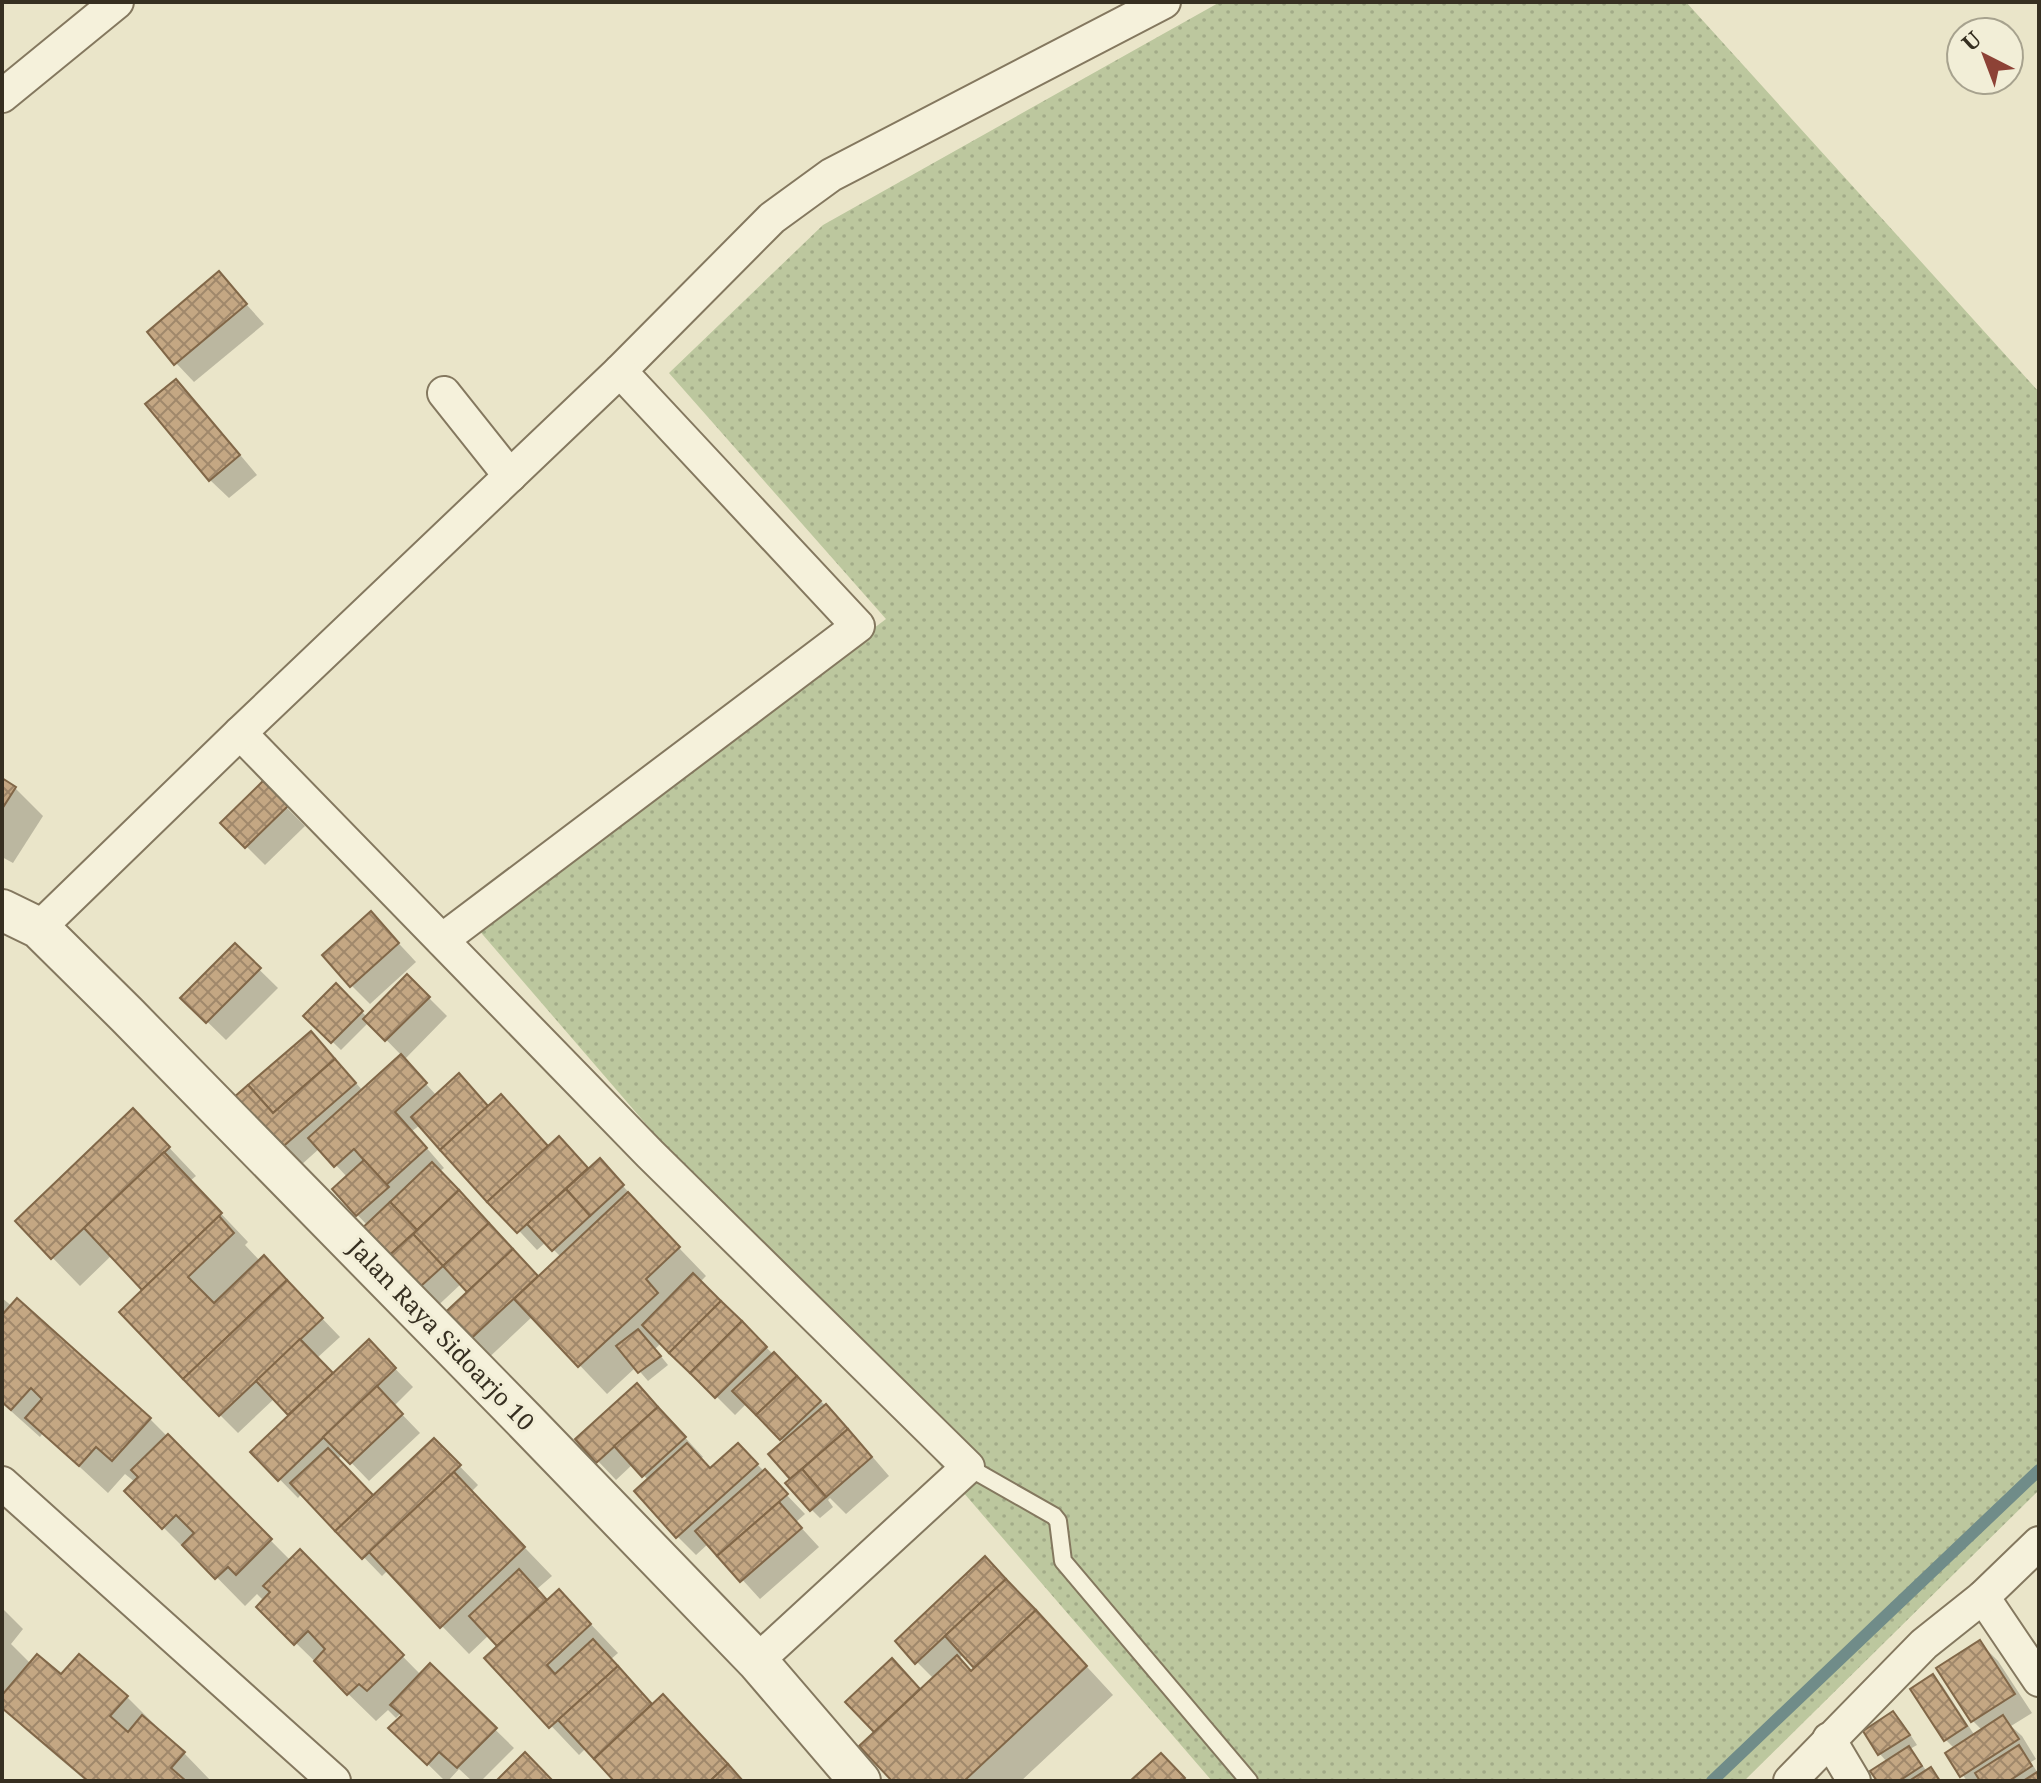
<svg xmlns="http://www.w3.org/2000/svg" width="2041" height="1783" viewBox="0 0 2041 1783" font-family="'Noto Serif',serif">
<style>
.grass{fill:url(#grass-dots)}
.shadow{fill:#0003;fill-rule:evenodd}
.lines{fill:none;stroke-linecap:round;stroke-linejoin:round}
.stream{stroke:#708c89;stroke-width:12}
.building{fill:url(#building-cross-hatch);stroke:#816748;stroke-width:2}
.service-casing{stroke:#84785f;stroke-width:20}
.minor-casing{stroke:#84785f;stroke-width:36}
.tertiary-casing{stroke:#84785f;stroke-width:44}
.service{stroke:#f5f1db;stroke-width:16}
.minor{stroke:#f5f1db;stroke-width:32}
.tertiary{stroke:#f5f1db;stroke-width:40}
.labels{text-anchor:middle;stroke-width:6;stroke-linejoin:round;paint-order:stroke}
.street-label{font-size:24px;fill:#362f21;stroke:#f2eed7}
</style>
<defs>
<pattern id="grass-dots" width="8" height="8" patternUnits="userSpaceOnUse" patternTransform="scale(2)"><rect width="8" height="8" fill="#bcc79e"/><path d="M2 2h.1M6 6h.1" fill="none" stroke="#a2ab88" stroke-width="1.8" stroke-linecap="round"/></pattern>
<pattern id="building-cross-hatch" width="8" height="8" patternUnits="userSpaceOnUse" patternTransform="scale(2)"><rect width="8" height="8" fill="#c4a783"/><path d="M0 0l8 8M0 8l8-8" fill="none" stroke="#a0886b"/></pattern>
</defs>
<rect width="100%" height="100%" fill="#eae5c9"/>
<polygon class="grass" points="1220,2 1686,2 2039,392 2039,1490 1744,1781 1212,1781 477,928 886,619 669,373 823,225"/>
<g class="shadow">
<polygon points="219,274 264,324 194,382 176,363"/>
<polygon points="176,382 194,400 257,475 229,498 210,480"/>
<polygon points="2,781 15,788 43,816 13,863 2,857"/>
<polygon points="263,784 305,826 265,865 223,823"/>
<polygon points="389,933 416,962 370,1004 351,985"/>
<polygon points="235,946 278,988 226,1040 183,998"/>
<path d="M407,976L447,1016L404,1060L437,1096L477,1094L489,1107L519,1115L549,1148L577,1157L589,1170L608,1169L631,1195L629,1196L706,1276L700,1282L845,1425L889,1476L846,1514L830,1498L828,1500L833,1507L820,1518L811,1509L793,1480L785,1443L747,1403L735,1415L662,1342L655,1349L668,1365L648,1381L636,1367L607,1394L533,1316L482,1364L464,1345L470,1292L462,1283L429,1314L367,1225L334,1190L348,1178L320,1148L291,1174L273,1156L329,1052L363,1091L402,1056L369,1022L341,1050L306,1016L336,986L367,1017ZM420,1125L537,1250L546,1242L561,1257L539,1278L439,1172L444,1168L412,1131Z"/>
<polygon points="161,1139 196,1176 190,1181 248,1242 245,1245 260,1261 291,1286 340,1337 317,1358 333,1375 369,1342 413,1387 394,1406 420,1433 369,1481 343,1454 337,1460 374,1498 434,1440 478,1485 471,1492 552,1576 537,1589 548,1601 586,1619 618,1653 610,1660 653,1706 742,1781 617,1781 586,1748 579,1755 487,1658 500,1646 489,1635 469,1654 388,1570 382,1576 302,1493 298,1498 253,1452 291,1415 275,1398 238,1433 220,1415 144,1290 112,1255 80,1286 17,1221"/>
<polygon points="2,1298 150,1419 291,1561 300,1552 421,1675 430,1666 514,1748 481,1781 472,1781 459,1769 448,1781 445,1781 391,1728 404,1716 401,1713 396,1718 388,1710 376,1721 259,1607 264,1601 257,1594 245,1606 193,1553 191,1555 127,1491 135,1482 125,1474 108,1493 43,1433 40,1437 2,1403"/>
<polygon points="655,1405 703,1457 700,1459 711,1470 757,1464 805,1514 796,1522 819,1547 760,1599 709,1543 696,1555 677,1536 648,1480 633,1464 616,1480 598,1461"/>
<path d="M1004,1577L1113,1695L1021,1781H895L877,1732L848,1702L892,1661L921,1691L934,1679L917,1662ZM964,1654L977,1668L972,1673L958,1659Z"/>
<polygon points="2,1608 23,1629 11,1644 31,1664 61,1677 127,1697 155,1725 153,1727 184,1753 211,1781 86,1781 26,1730 2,1706"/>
<polygon points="1979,1642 1998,1661 2032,1713 2011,1726 2022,1736 2036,1759 2031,1762 2039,1775 2039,1781 1967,1781 1948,1754 1955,1749 1946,1740 1933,1677 1942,1685 1975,1736 1983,1731 1973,1721"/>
<polygon points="1893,1713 1902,1722 1917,1745 1910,1749 1917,1757 1927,1772 1930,1769 1941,1781 1879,1781 1887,1762 1880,1754"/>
</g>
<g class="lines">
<polyline class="stream" points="1712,1781 2039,1470"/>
</g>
<g class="building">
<polygon points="219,271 247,304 174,365 147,332"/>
<polygon points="176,379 240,455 209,481 145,404"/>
<polygon points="2,778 16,787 2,809"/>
<polygon points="263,781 288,806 245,848 220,823"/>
<polygon points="371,911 399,943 350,987 322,955"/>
<polygon points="235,943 261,968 206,1023 180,998"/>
<polygon points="407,974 430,997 385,1041 363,1019"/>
<polygon points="336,983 363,1011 331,1043 303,1016"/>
<polygon points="311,1031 335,1059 273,1113 248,1085"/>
<polygon points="401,1054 427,1083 395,1112 427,1148 386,1185 354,1149 334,1167 308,1138"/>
<polygon points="335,1059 356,1083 271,1157 225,1105 248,1085 273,1113"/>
<polygon points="459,1073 488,1106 440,1150 411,1117"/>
<polygon points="501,1094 548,1146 487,1202 440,1150"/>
<polygon points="133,1108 170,1147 51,1259 15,1221"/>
<polygon points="559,1136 588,1168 517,1233 487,1202"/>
<polygon points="164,1152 222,1213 142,1290 84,1228"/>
<polygon points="600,1158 624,1185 590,1216 566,1189"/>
<polygon points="364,1160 389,1187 356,1216 332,1189"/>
<polygon points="432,1162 459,1190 417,1230 390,1202"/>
<polygon points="566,1189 590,1216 552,1251 527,1224"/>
<polygon points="459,1190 489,1223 443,1266 413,1234"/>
<polygon points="628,1192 680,1247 646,1279 658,1293 578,1367 514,1299"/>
<polygon points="390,1202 417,1230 383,1261 357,1233"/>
<polygon points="219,1216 234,1233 188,1277 214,1303 264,1255 287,1280 183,1379 119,1312"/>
<polygon points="489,1223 513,1249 467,1292 443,1266"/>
<polygon points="413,1234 443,1266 410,1296 383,1261"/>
<polygon points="513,1249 538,1276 462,1347 437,1320"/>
<polygon points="693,1273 721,1301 669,1353 642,1325"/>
<polygon points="287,1280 323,1318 219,1416 183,1379"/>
<polygon points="17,1298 151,1418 112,1461 96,1447 79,1466 25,1418 42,1399 31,1388 11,1410 2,1402 2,1315"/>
<polygon points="721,1301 742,1321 690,1373 669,1353"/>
<polygon points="742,1321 767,1347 715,1398 690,1373"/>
<polygon points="638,1329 661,1356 638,1373 616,1346"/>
<polygon points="300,1339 333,1373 288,1415 256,1381"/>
<polygon points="369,1339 396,1368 278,1481 250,1452"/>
<polygon points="774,1352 797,1376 756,1415 732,1391"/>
<polygon points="797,1376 821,1401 780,1440 756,1415"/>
<polygon points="637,1383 658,1407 596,1463 575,1439"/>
<polygon points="377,1386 403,1414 350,1464 323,1437"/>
<polygon points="826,1404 848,1429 790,1479 768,1454"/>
<polygon points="658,1407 686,1437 642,1477 614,1446"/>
<polygon points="848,1429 872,1457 826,1497 802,1469"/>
<polygon points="168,1434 272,1539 236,1575 228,1567 215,1579 182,1545 194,1533 176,1515 162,1529 124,1491 138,1477 131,1470"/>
<polygon points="434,1438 461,1465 362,1559 335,1531"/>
<polygon points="687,1443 710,1468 738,1443 758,1464 676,1538 634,1491"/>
<polygon points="328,1448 373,1495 335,1531 290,1483"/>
<polygon points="765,1469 788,1494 717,1556 695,1531"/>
<polygon points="802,1469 826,1497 810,1511 785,1483"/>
<polygon points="454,1472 525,1547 440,1628 369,1552"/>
<polygon points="779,1502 802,1528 740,1582 717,1556"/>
<polygon points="300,1549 404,1655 367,1691 359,1684 347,1695 314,1661 325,1649 308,1631 294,1645 256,1607 270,1592 263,1586"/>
<polygon points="985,1556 1006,1579 915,1664 895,1641"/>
<polygon points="519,1569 547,1600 497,1646 469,1616"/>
<polygon points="1006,1579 1036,1610 974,1668 945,1636"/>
<polygon points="559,1589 591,1624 547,1665 555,1674 593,1639 618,1666 549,1728 484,1658"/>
<polygon points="1036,1610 1087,1666 964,1781 892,1781 859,1746 957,1655 971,1671"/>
<polygon points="1980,1640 2015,1694 1971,1722 1936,1668"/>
<polygon points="37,1654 61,1674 79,1654 128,1696 110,1716 128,1732 142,1715 185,1752 171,1768 186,1781 88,1781 2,1708 2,1695"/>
<polygon points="892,1658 920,1689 874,1732 845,1702"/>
<polygon points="430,1663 497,1728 457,1768 439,1752 427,1765 388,1728 402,1715 390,1705"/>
<polygon points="618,1666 652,1704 594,1759 558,1720"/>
<polygon points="1933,1674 1967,1726 1944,1741 1910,1689"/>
<polygon points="663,1694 728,1764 710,1781 614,1781 594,1759"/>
<polygon points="1893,1711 1910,1735 1878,1755 1863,1731"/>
<polygon points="2003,1715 2019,1739 1960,1777 1945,1753"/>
<polygon points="2019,1745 2032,1766 2009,1781 1980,1781 1975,1773"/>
<polygon points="1909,1746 1922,1766 1899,1781 1877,1781 1870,1771"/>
<polygon points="525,1752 553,1781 496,1781"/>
<polygon points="1161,1753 1185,1778 1182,1781 1130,1781"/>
<polygon points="728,1764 743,1781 710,1781"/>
<polygon points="1931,1767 1940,1781 1909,1781"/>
<polygon points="2037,1772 2039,1781 2023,1781"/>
</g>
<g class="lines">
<defs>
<polyline id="service" points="968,1467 1054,1516 1058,1521 1063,1561 1249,1781"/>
<g id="minor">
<polyline points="2,96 117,2"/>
<polyline points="444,393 510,476"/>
<polyline points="240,733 650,1154 968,1467 757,1661"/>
<polyline points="39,928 240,733 620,371 772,218 831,175 1164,2"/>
<polyline points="442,940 858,626 620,371"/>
<polyline points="2,1483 334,1781"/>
<polyline points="1983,1597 2039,1680"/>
<polyline points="1829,1739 1854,1781"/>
<polyline points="1790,1781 1924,1644 1983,1597 2039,1543"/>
</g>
<polyline id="tertiary" points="2,910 39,928 127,1015 526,1422 757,1661 860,1781"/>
</defs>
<use href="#service" class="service-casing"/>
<use href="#minor" class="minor-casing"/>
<use href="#tertiary" class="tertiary-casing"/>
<use href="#service" class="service"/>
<use href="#minor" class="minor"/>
<use href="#tertiary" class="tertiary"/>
</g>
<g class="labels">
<g class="street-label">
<text transform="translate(441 1335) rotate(46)" y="8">Jalan Raya Sidoarjo 10</text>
</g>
</g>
<rect width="2041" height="1783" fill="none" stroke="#362f21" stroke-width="8"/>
<g transform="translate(1985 56) rotate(318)"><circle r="38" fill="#f2eed7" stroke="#a7a28e" stroke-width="2"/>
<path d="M0-6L14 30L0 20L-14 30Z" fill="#8d4236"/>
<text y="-12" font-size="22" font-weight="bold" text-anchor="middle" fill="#362f21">U</text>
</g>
</svg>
